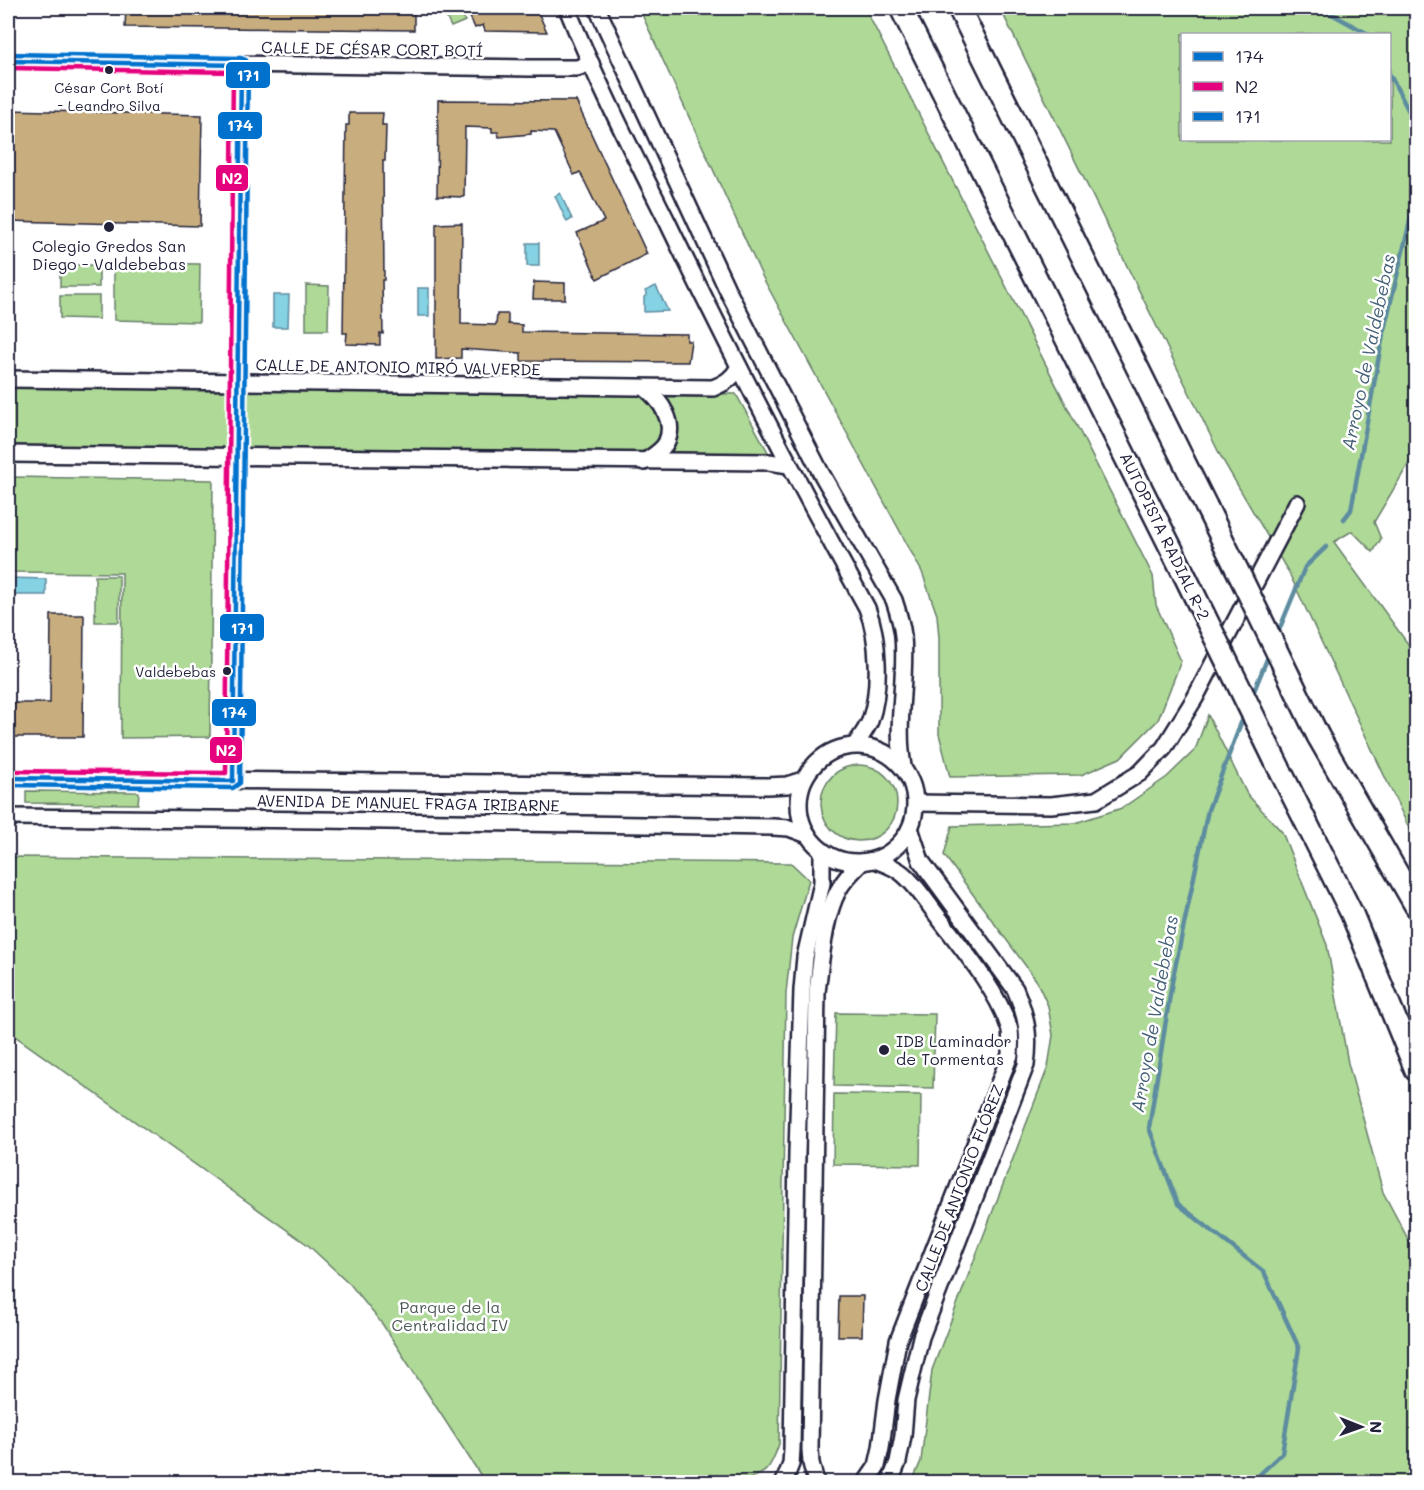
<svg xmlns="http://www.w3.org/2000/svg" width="1424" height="1490" viewBox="0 0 1424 1490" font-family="Mali,sans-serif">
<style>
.green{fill:#aed997;stroke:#687e69;stroke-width:1.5;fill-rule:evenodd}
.water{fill:#84d2e3;stroke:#5d8ca0;stroke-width:1.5}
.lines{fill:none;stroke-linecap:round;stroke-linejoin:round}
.stream{stroke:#5d8ca0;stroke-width:4.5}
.building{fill:#c8ad7e;stroke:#22223b;stroke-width:1.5}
.minor-casing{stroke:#22223b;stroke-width:20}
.highway-casing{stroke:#22223b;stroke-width:26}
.minor{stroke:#fff;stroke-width:15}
.highway{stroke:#fff;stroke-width:21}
.highway-bridge-casing{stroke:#22223b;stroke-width:26;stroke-linecap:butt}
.highway-bridge{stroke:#fff;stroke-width:21}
.bus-1-casing{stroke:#fff;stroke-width:9}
.bus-2-casing{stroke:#fff;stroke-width:9}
.bus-3-casing{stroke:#fff;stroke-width:9}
.bus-1{stroke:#0072ce;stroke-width:4.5}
.bus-2{stroke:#e5007d;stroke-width:4.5}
.bus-3{stroke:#0072ce;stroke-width:4.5}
.bus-dot{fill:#22223b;stroke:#fff;stroke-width:2}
.labels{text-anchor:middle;stroke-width:5;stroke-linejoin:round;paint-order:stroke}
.bus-label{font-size:14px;fill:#22223b;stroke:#fff}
.street-label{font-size:16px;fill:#22223b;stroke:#fff}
.poi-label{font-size:16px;fill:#22223b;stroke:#fff}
.park-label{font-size:16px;fill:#4c5957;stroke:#fff}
.water-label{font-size:18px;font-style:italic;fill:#446076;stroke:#fff}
.line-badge{stroke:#fff;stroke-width:2}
.badge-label{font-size:16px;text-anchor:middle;font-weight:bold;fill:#fff}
</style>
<rect width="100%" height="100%" fill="#fff"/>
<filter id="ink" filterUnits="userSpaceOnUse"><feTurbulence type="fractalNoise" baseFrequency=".0167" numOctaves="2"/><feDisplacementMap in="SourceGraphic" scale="12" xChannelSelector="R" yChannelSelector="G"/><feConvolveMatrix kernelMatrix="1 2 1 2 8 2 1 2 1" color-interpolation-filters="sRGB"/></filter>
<g filter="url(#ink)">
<g class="green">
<polygon points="449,8 459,8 465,21 451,27 443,10"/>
<polygon points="639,8 865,8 1153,576 1156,605 1181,661 1158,720 1120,758 1081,775 950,777 939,734 939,638 937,615 922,572 762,276"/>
<path d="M1000,8H1404L1416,18V431L1414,455L1374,522L1381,539L1373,552L1352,531L1334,542L1416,655V843L1289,573L1221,457ZM1182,34H1390V140H1182Z"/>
<polygon points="114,263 200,264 199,322 114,320"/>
<rect x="60" y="265" width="39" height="22"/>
<polygon points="306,285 329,286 328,330 306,330"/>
<polygon points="60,296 99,296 99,319 60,318"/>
<polygon points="8,386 736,394 769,454 8,448"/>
<polygon points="8,477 213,480 210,737 121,738 122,573 8,572"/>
<rect x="95" y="576" width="24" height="46"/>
<polygon points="1208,715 1247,794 1282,832 1327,945 1348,1063 1383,1192 1416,1254 1416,1482 912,1482 921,1461 932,1370 1048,1067 1053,1035 1048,1006 1036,980 944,855 952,826 1075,823 1122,808 1167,777 1195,750"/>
<circle cx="859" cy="803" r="38"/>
<polygon points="26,791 139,792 138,804 26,803"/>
<path d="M8,857L791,863L809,880L792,938L786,993L779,1444C769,1474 765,1474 737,1482H485L383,1325L350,1284L308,1245L8,1031Z"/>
<polygon points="836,1013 935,1014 933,1088 834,1086"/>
<polygon points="834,1094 921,1095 920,1165 833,1164"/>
</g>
<g class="water">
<polygon points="560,193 572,219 567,222 555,196"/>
<rect x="527" y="243" width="12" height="23"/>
<polygon points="656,286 668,311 644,312 644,297 647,295 645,291"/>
<rect x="418" y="288" width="11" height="28"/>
<polygon points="273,295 289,295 288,327 273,327"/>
<polygon points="8,578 46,579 46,595 8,595"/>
</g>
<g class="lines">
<g class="stream">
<polyline points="1321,8 1368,34"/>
<polyline points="1390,75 1416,125"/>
<polyline points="1344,519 1351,510 1383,334 1414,205 1416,154"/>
<polyline points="1277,635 1305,567 1326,547"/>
<polyline points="1252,696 1269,654"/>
<polyline points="1244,715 1208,810 1172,982 1149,1128 1178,1204 1264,1272 1299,1348 1282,1453 1252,1482"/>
</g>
</g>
<g class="building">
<polygon points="126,8 414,8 414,30 125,27"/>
<polygon points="466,8 536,8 547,32 485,31 483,25 475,28"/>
<polygon points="438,100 576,101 647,254 597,279 577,233 604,221 580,172 574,175 554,132 531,131 531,134 499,137 498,132 492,132 492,128 465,127 464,197 437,196"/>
<polygon points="8,110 202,115 200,226 8,221"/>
<polygon points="349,113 383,113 382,125 386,125 385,161 383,160 384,280 382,280 383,334 380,333 380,345 346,344 347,333 343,333 346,125 349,125"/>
<polygon points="462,223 461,324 496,325 497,314 508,314 508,324 522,325 522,332 687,334 687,341 691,341 688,362 521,361 521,353 461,349 461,358 436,359 436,224"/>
<polygon points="534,282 565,283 565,299 533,299"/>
<polygon points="51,615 84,615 83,737 8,737 8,703 50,703"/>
<polygon points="839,1296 863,1296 862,1336 838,1336"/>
</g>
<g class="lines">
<defs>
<g id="minor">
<path d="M567,8C596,80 632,151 667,221C730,352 797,481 867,608C879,638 881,690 870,721C866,730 860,738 855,745"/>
<path d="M597,8L727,289L821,473L894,600C898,612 902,624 903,636C907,680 895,723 903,766"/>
<polyline points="8,61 529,68 577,68 591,63"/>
<path d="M8,379L713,388C725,383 732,379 739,367"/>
<polyline points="8,454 769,462 789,465"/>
<path d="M644,462C651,457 662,451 666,443C677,422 660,400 645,388"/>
<circle cx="857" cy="804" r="58"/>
<polyline points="8,778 767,786 787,785 803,780"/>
<polyline points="233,781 241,65"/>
<polyline points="916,803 1051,805 1096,800 1140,773 1164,748 1195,698 1297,503"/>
<polyline points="8,817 321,820 773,827 789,828 808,835"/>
<polyline points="784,1482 791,1464 792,1449 797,1153 802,990 805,957 822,883 822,851"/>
<path d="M816,1482L811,1463L810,1449L817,992C821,962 824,917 838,891C843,880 853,871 862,862"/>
<path d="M866,1482L877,1466L881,1448L887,1400L898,1341L1010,1055C1010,1046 1012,1035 1009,1027C997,989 960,946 936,914C926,901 916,885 903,874C895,867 885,864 875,860"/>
<path d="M890,1482L898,1462L903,1436L906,1400L921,1337L1026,1065C1030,1035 1027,1017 1015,989L921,861L910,828"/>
</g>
<g id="highway">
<polyline points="901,8 1184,574"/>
<polyline points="959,8 1206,506"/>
<polyline points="1318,736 1416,906"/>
<polyline points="1274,758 1352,914 1416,1070"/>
</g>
</defs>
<use href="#minor" class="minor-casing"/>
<use href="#highway" class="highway-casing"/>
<use href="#minor" class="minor"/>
<use href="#highway" class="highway"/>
<defs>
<g id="highway-bridge">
<polyline points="1206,506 1318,736"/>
<polyline points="1184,574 1274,758"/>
</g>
</defs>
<use href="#highway-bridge" class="highway-bridge-casing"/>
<use href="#highway-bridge" class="highway-bridge"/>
<defs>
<polyline id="bus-1" points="8,61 241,65 233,781 8,778"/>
<polyline id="bus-2" points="8,68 233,72 226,773 8,771"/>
<polyline id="bus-3" points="8,785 233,788 240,783 248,65 246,60 241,58 8,54"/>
</defs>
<use href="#bus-1" class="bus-1-casing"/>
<use href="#bus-2" class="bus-2-casing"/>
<use href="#bus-3" class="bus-3-casing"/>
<use href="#bus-1" class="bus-1"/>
<use href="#bus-2" class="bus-2"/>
<use href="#bus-3" class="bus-3"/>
</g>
</g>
<g class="bus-dot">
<circle cx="109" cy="70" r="5"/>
<circle cx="109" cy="227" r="6"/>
<circle cx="227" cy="671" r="5"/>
<circle cx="884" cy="1050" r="6"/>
</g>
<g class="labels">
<g class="bus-label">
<text x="109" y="93">César Cort Botí<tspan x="109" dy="18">- Leandro Silva</tspan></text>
<text x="216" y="677" text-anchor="end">Valdebebas</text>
</g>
<g class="street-label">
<text transform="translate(372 49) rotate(1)" y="6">CALLE DE CÉSAR CORT BOTÍ</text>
<text transform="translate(398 367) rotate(1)" y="6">CALLE DE ANTONIO MIRÓ VALVERDE</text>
<text transform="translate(1165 536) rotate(64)" y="6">AUTOPISTA RADIAL R-2</text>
<text transform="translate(408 803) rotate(1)" y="6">AVENIDA DE MANUEL FRAGA IRIBARNE</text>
<text transform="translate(959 1188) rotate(-69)" y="6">CALLE DE ANTONIO FLÓREZ</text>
</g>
<g class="poi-label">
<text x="109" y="252">Colegio Gredos San<tspan x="109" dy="18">Diego - Valdebebas</tspan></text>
<text x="896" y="1047" text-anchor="start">IDB Laminador<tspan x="896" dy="18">de Tormentas</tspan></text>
</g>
<g class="park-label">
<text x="450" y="1313">Parque de la<tspan x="450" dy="18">Centralidad IV</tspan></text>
</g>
<g class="water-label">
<text transform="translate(1369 352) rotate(-78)" y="6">Arroyo de Valdebebas</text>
<text transform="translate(1155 1014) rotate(-80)" y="6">Arroyo de Valdebebas</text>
</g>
</g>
<g class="line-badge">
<rect x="225" y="61" width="46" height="28" rx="6" fill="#0072ce"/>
<rect x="217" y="111" width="46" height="29" rx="6" fill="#0072ce"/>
<rect x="215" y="164" width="34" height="28" rx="6" fill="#e5007d"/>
<rect x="219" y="613" width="46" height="29" rx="6" fill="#0072ce"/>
<rect x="211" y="698" width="46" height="29" rx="6" fill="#0072ce"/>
<rect x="209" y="736" width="34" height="28" rx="6" fill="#e5007d"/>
</g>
<g class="badge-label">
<text x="248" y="81">171</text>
<text x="240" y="131">174</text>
<text x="232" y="184">N2</text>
<text x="242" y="634">171</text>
<text x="234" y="718">174</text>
<text x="226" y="756">N2</text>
</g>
<rect width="1424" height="1490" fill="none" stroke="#fff" stroke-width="30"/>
<rect x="15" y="15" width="1394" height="1460" fill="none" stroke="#22223b" stroke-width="2" filter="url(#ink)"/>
<rect x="1181" y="33" width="210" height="108" fill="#ffffff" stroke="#a7a7b1" stroke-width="1.5"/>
<rect x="1193" y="52" width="30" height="9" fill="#0072ce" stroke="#a7a7b1" stroke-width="1.5"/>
<text x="1235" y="63" font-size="18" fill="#22223b">174</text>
<rect x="1193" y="82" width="30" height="9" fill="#e5007d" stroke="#a7a7b1" stroke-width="1.5"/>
<text x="1235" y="93" font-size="18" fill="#22223b">N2</text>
<rect x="1193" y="112" width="30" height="9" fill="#0072ce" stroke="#a7a7b1" stroke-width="1.5"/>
<text x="1235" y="123" font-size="18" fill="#22223b">171</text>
<g transform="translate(1361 1427) rotate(91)" stroke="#ffffff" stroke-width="4.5" paint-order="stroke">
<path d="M0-4.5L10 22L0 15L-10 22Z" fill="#22223b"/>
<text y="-9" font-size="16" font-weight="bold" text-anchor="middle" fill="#22223b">N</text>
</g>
</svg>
